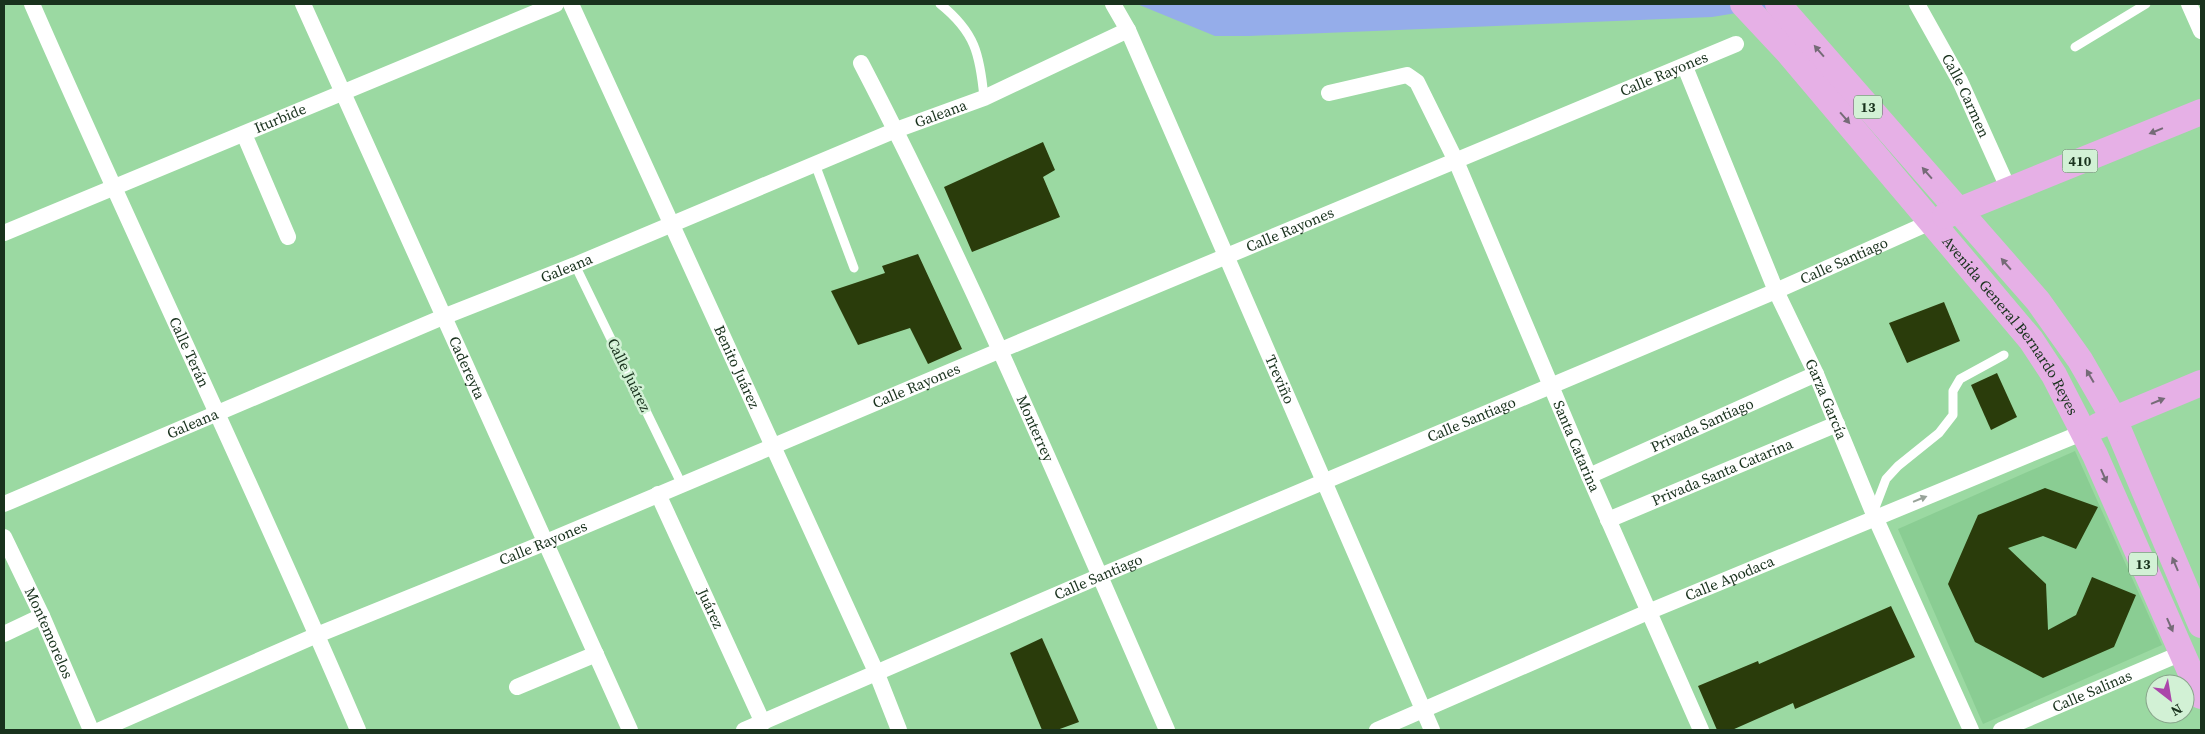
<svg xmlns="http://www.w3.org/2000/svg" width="2205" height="734" viewBox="0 0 2205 734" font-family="'Source Serif 4',serif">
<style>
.built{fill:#8acd93}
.water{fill:#95adea}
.building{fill:#2a3c0b}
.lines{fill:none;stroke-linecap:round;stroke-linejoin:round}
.service{stroke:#fff;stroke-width:9}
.minor{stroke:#fff;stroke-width:16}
.primary{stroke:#e6b0e6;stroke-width:26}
.oneway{fill:#756b77}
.oneway2{fill:#98a399}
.labels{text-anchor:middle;stroke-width:5;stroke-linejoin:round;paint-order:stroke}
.shield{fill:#d2f1d5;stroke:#506b54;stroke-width:1}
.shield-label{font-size:14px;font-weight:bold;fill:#19321d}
.street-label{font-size:15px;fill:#19321d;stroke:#d2f1d5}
</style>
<rect width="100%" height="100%" fill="#9bd9a2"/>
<polygon class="built" points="2075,451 2162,645 1983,724 1898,529"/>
<polygon class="water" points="1137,4 1792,4 1712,17 1249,36 1215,36"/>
<g class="building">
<polygon points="1043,142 1055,170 1043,177 1060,217 972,252 944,187"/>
<polygon points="918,254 962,349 928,364 910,328 858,345 831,291 885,273 882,266"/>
<polygon points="1944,302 1960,341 1907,363 1889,323"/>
<polygon points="1997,373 2017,417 1991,430 1971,385"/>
<polygon points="2045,488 2098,507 2076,549 2043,536 2008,548 2046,584 2048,630 2076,615 2092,577 2136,595 2114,647 2043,678 1975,642 1948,584 1978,515"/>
<polygon points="1891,606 1915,657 1795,709 1793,703 1732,730 1717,730 1698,686 1758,661 1759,664"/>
<polygon points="1042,638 1079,722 1057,730 1042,730 1010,653"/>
</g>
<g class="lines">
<g class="service">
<path d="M940,4C975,32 980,54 984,98"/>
<polyline points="2075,47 2146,4"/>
<polyline points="815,164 854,268"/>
<polyline points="575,265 682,485"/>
<polyline points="1873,513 1886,479 1898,466 1939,433 1953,415 1953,391 1960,379 2004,355"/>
</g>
<g class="minor">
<path id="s1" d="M32,4C138,247 254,486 358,730"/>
<path id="s2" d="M303,4L630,730"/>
<path id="s3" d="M571,4L877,674L899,730"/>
<path id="s4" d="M1113,4L1128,30L1432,730"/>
<path id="s5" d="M1917,4L1960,81L2009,190"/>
<polyline points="2189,4 2201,31"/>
<path id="s6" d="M861,63C974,280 1069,506 1167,730"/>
<path id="s7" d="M1685,67L1776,291L1816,374L1875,517L1971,730"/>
<path id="s8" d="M1329,93L1407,75L1417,82L1456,161L1589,476L1701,730"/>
<polyline points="244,134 288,237"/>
<path id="s9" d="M4,233L556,4"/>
<path id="s10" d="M1589,476L1816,374"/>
<path id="s11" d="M658,494L763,723"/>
<path id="s12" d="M4,504L443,317L575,265L896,130L984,98L1128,30"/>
<path id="s13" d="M1608,520L1837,424"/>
<path id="s14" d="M4,537L42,616L91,730"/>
<polyline points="4,634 42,616"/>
<polyline points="517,687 596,654"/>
<path id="s15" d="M100,730L317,635L544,543L1001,350L1736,44"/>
<path id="s16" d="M744,730L1100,576L1776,291L1933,221"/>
<path id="s17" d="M1377,730L1648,612L2084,432"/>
<path id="s18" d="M2001,730L2182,653"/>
</g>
<g class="primary">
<path id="s19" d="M1743,4L1787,51L2031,340L2054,375L2095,455L2201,696"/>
<polyline points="1778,4 2038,301 2080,360 2114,419 2201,625"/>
<polyline points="1945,216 2201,112"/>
<polyline points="2098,426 2201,383"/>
</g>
</g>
<defs><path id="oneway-solid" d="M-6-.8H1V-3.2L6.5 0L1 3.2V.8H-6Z" transform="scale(1.25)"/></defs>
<g class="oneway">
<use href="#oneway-solid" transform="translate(1819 51) rotate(-131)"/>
<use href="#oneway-solid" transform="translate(1845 118) rotate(49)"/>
<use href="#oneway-solid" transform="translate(2156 131) rotate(158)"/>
<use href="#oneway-solid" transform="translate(1927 173) rotate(-131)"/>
<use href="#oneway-solid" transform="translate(2006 264) rotate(-131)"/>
<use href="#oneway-solid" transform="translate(2090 376) rotate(-120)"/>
<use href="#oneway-solid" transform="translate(2158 401) rotate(-22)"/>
<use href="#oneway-solid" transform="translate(2104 476) rotate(66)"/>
<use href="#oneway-solid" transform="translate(2175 564) rotate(-113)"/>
<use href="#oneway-solid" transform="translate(2170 625) rotate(66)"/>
</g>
<use class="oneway2" href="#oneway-solid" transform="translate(1920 499) rotate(-22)"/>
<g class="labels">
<g class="shield">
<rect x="1854" y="95.5" width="28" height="23" rx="4"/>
<rect x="2062.5" y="149.5" width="35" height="23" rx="4"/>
<rect x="2129" y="552.5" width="28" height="23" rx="4"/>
</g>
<g class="shield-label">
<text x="1868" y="112">13</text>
<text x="2080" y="166">410</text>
<text x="2143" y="569">13</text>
</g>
<g class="street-label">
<text dy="5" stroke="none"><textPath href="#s15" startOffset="1696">Calle Rayones</textPath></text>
<text dy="5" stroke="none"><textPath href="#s5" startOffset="104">Calle Carmen</textPath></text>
<text dy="5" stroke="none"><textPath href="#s12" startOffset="1015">Galeana</textPath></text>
<text dy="5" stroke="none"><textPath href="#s9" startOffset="299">Iturbide</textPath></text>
<text dy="5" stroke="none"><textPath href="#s15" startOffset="1291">Calle Rayones</textPath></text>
<text dy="5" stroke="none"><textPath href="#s16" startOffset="1196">Calle Santiago</textPath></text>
<text dy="5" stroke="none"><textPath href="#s12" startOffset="610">Galeana</textPath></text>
<text dy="5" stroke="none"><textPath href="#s19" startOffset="419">Avenida General Bernardo Reyes</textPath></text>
<text dy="5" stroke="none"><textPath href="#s1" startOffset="382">Calle Terán</textPath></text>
<text dy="5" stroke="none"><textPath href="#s2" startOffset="399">Cadereyta</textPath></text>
<text dy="5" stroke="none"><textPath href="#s3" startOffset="399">Benito Juárez</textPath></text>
<text transform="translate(629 375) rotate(64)" y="5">Calle Juárez</text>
<text dy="5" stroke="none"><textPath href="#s4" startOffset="411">Treviño</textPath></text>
<text dy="5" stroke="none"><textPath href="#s15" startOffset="886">Calle Rayones</textPath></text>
<text dy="5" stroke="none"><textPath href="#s7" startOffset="361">Garza García</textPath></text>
<text dy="5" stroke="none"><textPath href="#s16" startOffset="791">Calle Santiago</textPath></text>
<text dy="5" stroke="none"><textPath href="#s12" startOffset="205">Galeana</textPath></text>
<text dy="5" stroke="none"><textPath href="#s10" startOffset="124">Privada Santiago</textPath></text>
<text dy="5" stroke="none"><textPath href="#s6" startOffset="405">Monterrey</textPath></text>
<text dy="5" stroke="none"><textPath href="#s8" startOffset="490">Santa Catarina</textPath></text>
<text dy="5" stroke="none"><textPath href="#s13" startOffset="124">Privada Santa Catarina</textPath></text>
<text dy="5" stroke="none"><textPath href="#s15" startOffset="481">Calle Rayones</textPath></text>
<text dy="5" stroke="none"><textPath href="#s16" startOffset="386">Calle Santiago</textPath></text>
<text dy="5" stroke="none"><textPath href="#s17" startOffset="384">Calle Apodaca</textPath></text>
<text dy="5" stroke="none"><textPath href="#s11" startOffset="126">Juárez</textPath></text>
<text dy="5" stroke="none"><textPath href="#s14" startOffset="106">Montemorelos</textPath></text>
<text dy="5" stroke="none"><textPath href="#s18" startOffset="99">Calle Salinas</textPath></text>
</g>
</g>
<rect width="2205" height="734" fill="none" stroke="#19321d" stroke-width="10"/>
<g transform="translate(2170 699) rotate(149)"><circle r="24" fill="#d2f1d5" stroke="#88a58b"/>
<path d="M0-4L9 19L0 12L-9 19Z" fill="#ab46aa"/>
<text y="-8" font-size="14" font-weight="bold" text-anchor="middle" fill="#19321d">N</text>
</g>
</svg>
